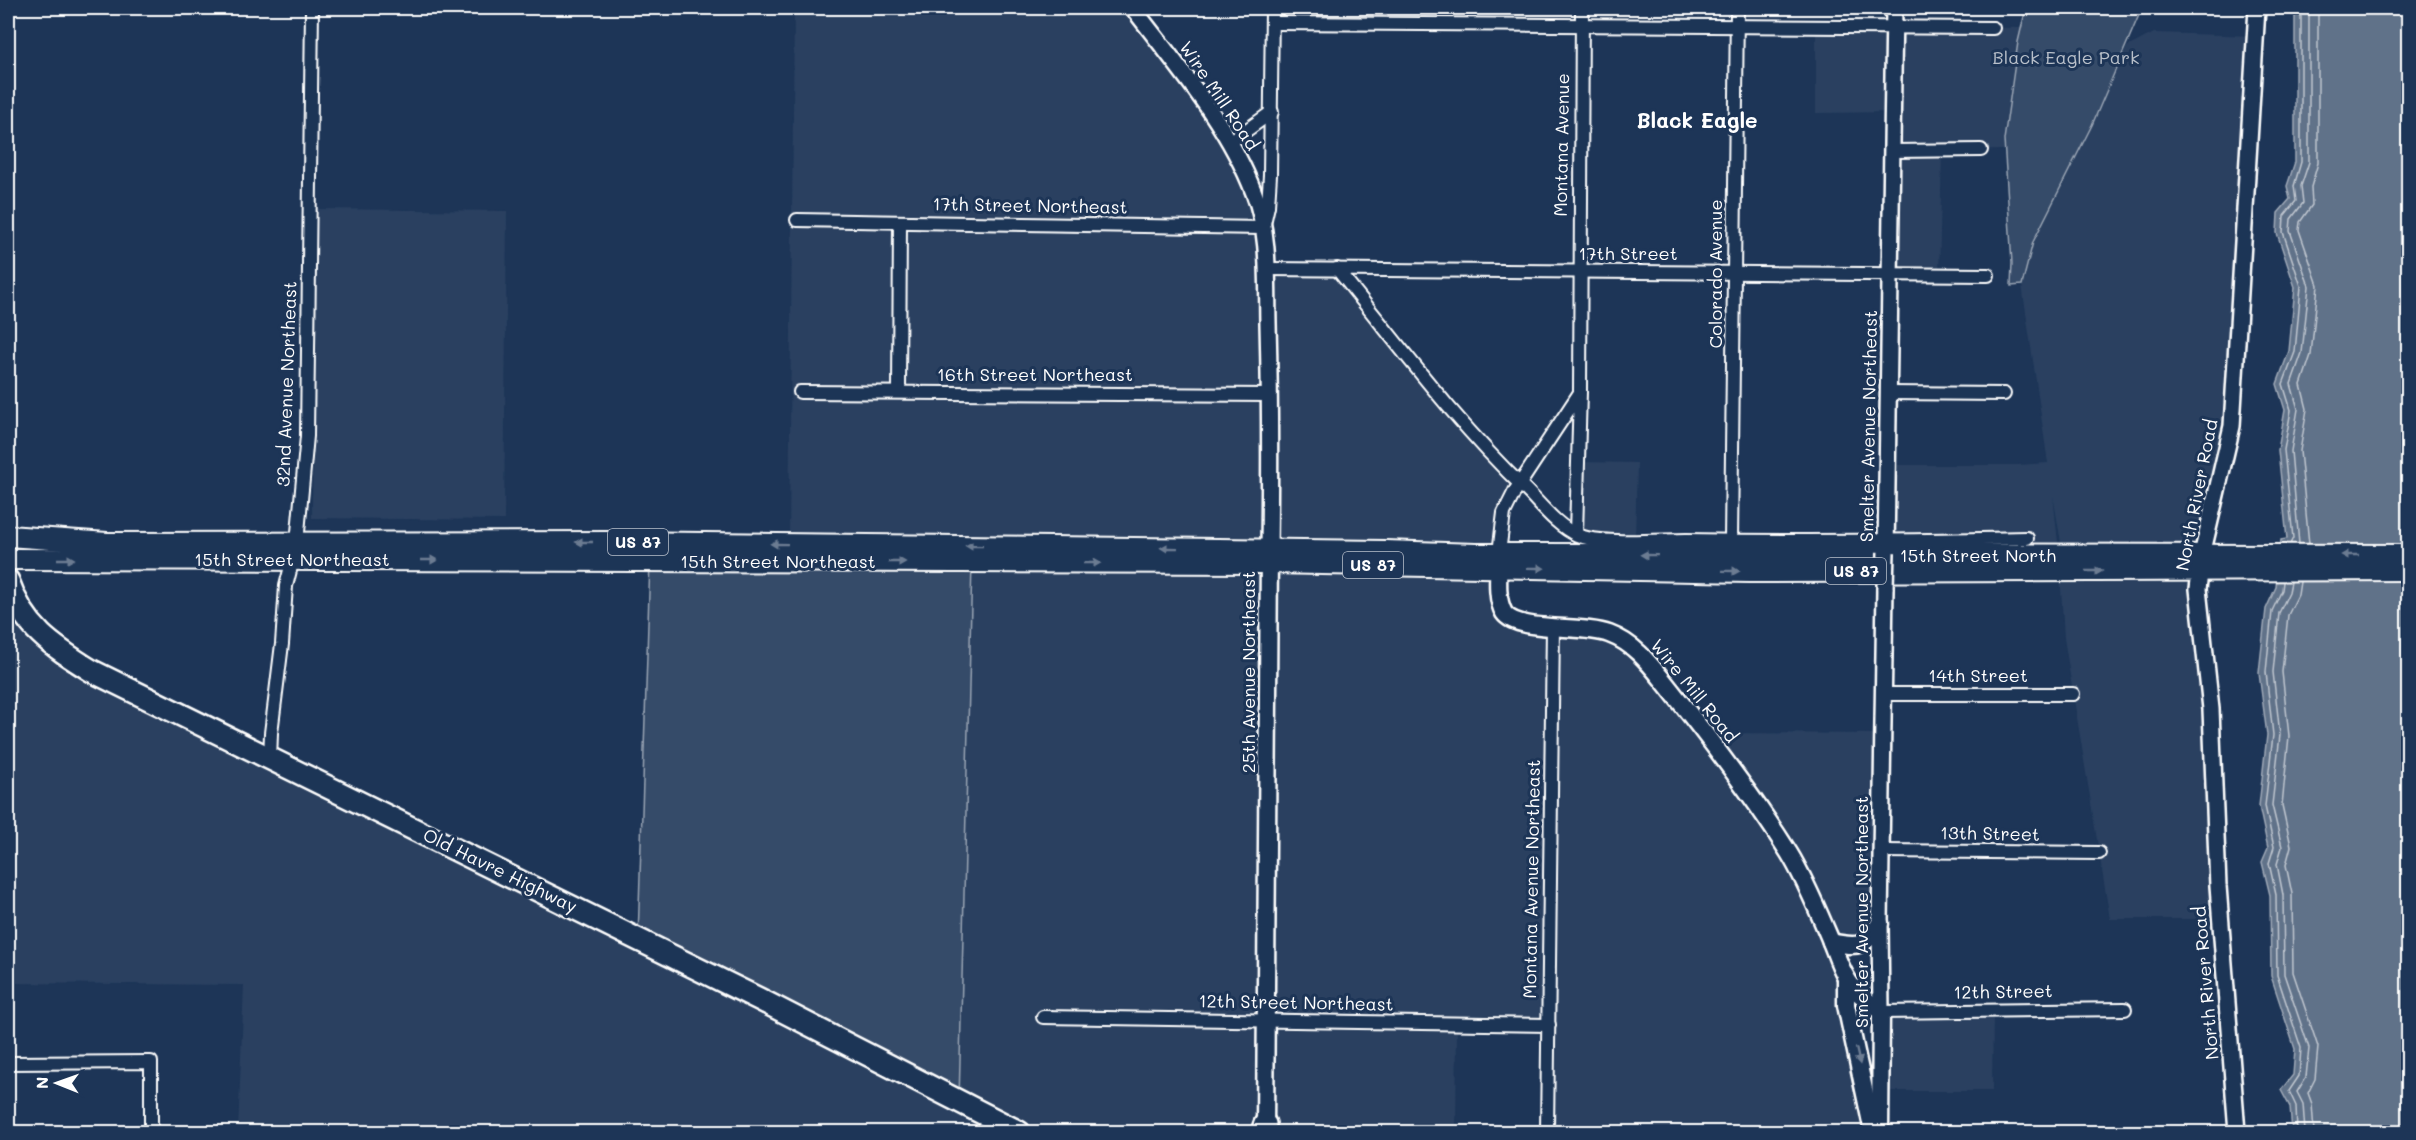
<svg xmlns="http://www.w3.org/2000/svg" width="2416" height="1140" viewBox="0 0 2416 1140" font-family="Mali,sans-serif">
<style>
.built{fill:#2a4161}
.green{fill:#364b69;stroke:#9aa5b4;stroke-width:1.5}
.water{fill:#617289;stroke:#a0aab8;stroke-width:1.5}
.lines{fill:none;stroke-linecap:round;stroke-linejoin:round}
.shore{stroke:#c0c7d0;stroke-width:1.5}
.minor-casing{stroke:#fff;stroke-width:16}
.tertiary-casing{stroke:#fff;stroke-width:20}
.secondary-casing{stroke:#fff;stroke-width:21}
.primary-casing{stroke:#fff;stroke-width:24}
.trunk-casing{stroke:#fff;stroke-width:26}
.minor{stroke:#1d3557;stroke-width:12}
.tertiary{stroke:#1d3557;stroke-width:15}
.secondary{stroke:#1d3557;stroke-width:16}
.primary{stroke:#1d3557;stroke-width:20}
.trunk{stroke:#1d3557;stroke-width:21}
.tertiary-bridge-casing{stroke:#fff;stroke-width:20;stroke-linecap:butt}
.tertiary-bridge{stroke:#1d3557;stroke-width:15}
.oneway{fill:#6c7c92}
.labels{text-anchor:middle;stroke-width:6;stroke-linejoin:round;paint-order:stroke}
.shield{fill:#1d3557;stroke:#bbc2cd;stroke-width:1.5}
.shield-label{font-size:16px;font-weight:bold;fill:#fff}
.park-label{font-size:18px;fill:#b9c0ca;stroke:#1d3557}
.street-label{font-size:18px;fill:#fff;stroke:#1d3557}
.quarter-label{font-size:21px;font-weight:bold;fill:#fff;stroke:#1d3557}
</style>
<rect width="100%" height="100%" fill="#1d3557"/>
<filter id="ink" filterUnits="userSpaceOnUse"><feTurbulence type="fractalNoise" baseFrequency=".0167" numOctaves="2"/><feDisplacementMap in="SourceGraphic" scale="12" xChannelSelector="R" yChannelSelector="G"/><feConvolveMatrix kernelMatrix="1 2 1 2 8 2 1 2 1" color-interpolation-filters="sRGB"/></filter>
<g filter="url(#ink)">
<g class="built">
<polygon points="794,8 1133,8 1248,177 1267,268 1337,269 1519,484 1504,513 1499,553 789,544"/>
<polygon points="1816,25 2022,28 2004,140 2004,150 1942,151 1939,274 1890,273 1894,112 1816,113"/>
<polygon points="2154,33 2256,36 2232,426 2203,548 2061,543 2053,495 2058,543 2041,552 1886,552 1887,465 2018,465 2048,463 2022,285 2033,242 2092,125 2127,47"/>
<polygon points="315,209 507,211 504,520 312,518"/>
<polygon points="1578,462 1637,463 1635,540 1576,534"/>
<polygon points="972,562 1499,568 1504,611 1609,634 1705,733 1882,734 1880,923 1860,934 1828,933 1872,1132 1547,1132 1549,1025 1457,1023 1456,1132 238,1132 244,985 8,983 8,615 53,646 959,1102"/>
<polygon points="2060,571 2200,571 2220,919 2110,919 2064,638"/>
<polygon points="1993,1010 1992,1091 1880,1091 1881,1012"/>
</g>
<g class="green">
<polygon points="2026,8 2142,8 2092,125 2033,242 2022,285 2011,286 2012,263 2004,140 2018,42"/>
<polygon points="650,561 972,562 959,1102 638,939"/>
</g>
<polygon class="water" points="2295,8 2408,8 2408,1132 2292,1132 2290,1107 2281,1090 2293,1075 2295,1049 2271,976 2270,895 2262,862 2268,848 2259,806 2267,735 2259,673 2266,609 2276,587 2281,540 2287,539 2278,450 2285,410 2277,384 2289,351 2295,287 2277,233 2278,213 2290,199 2287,186 2295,162"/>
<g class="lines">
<g class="shore">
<polyline points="2290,544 2293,538 2284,450 2291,410 2283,384 2295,352 2301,286 2283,232 2284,216 2296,201 2294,186 2301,162 2301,8"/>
<polyline points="2299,544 2291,451 2298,409 2291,384 2302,353 2309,286 2290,231 2291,219 2303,203 2301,186 2309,162 2309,8"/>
<polyline points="2309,544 2300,451 2307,409 2301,385 2311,355 2318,285 2299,230 2300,222 2312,205 2311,187 2318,163 2318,8"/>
<polyline points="2283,582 2282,590 2272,611 2266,672 2273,735 2265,806 2274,847 2269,863 2276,895 2277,975 2301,1048 2299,1076 2289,1091 2296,1106 2297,1132"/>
<polyline points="2291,582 2289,592 2279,613 2273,672 2280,735 2272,805 2282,847 2277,864 2283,895 2284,974 2309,1048 2306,1077 2297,1092 2303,1104 2305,1132"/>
<polyline points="2300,582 2298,595 2288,615 2282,672 2289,736 2282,805 2291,846 2286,865 2292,894 2293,972 2318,1047 2315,1079 2308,1093 2312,1104 2314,1132"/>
</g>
<defs>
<g id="minor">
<polyline points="1272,23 1993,28"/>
<polyline points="1230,142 1272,112"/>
<polyline points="1893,151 1981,150"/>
<polyline points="797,220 1263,228 1268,206 1270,175 1272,8"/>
<polyline points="1267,269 1988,275"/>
<path d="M1337,269C1398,344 1456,423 1526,490C1541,505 1557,526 1577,535C1601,545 1658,540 1686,540C1800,542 1913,541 2027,538"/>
<polyline points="800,392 1270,395"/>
<polyline points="899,392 900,222"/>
<polyline points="1888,393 2004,394"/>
<polyline points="1576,534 1580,391 1582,8"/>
<polyline points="1731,541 1737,8"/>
<polyline points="1499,553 1504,513 1515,491 1579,394"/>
<polyline points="1883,694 2073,694"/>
<polyline points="270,760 271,733 282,644 286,586 297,543 307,436 312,8"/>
<polyline points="1881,851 2099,853"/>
<polyline points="1881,1012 2125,1009"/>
<polyline points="1043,1017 1549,1025"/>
<polyline points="8,1063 151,1062 151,1132"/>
<polyline points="1547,1132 1553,626"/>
</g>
<g id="tertiary">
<path d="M1133,8C1177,66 1228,124 1254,193C1270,233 1267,281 1268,323C1270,399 1270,474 1269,550"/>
<polyline points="1886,552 1894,8"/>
<polyline points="1881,1012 1880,923 1885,587"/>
<polyline points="2237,1132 2218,886 2211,709 2198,589 2202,555 2232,426 2257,8"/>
</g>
<g id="secondary">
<path d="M1499,554C1499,571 1495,598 1504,613C1518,633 1583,624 1609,634C1634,643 1650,664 1666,684C1709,738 1752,794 1789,853C1805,879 1818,911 1830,939C1835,951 1839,965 1846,977C1853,991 1869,1002 1881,1012L1880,1132"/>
<path d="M1831,942C1859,948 1865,947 1880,923"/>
<polyline points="1846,978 1846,1005 1872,1127"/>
<polyline points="1265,1132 1269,551"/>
</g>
<g id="primary">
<polyline points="8,536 107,543 615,542 1385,551 1476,554 2408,555"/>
<polyline points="8,559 1269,563 1749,572 2408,570"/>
</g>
<g id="trunk">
<path d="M8,581C24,628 52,646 92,671L759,999L1019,1132"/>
<polyline points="1262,1132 1265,1124"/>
</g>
</defs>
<use href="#minor" class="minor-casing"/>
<use href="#tertiary" class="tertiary-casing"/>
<use href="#secondary" class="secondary-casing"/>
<use href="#primary" class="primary-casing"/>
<use href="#trunk" class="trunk-casing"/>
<use href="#minor" class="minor"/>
<use href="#tertiary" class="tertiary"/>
<use href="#secondary" class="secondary"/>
<use href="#primary" class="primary"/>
<use href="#trunk" class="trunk"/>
<defs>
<polyline id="tertiary-bridge" points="1885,587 1886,552"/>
</defs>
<use href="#tertiary-bridge" class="tertiary-bridge-casing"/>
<use href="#tertiary-bridge" class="tertiary-bridge"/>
</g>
<defs><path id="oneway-solid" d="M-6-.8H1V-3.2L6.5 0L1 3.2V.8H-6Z" transform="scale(1.5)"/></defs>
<g class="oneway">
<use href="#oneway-solid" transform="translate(584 542) rotate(180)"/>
<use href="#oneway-solid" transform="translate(779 544) rotate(-179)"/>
<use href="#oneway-solid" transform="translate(974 546) rotate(-179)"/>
<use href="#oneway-solid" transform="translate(1169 548) rotate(-179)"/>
<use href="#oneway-solid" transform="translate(1649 555) rotate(-179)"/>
<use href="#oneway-solid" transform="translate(2350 555) rotate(-180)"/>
<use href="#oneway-solid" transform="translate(66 559)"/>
<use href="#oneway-solid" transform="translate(429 560)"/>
<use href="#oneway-solid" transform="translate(897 562)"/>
<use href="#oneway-solid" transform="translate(1092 563)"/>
<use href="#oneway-solid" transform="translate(1536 568) rotate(1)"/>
<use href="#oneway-solid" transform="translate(1731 571) rotate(1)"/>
<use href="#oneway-solid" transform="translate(2094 571)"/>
<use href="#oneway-solid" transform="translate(1858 1056) rotate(77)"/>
</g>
</g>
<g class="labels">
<g class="shield">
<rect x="608" y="529" width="60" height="26" rx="4.5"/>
<rect x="1343" y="552" width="60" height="26" rx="4.5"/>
<rect x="1826" y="558" width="60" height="26" rx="4.5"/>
</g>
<g class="shield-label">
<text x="638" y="548">US 87</text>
<text x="1373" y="571">US 87</text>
<text x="1856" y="577">US 87</text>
</g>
<g class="park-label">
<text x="2066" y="64">Black Eagle Park</text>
</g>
<g class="street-label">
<text transform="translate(1219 96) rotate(56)" y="6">Wire Mill Road</text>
<text transform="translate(1562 145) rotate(-89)" y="6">Montana Avenue</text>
<text transform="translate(1030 206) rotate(1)" y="6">17th Street Northeast</text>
<text x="1628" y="260">17th Street</text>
<text transform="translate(1716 274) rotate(-90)" y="6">Colorado Avenue</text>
<text x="1035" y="381">16th Street Northeast</text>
<text transform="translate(287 384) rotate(-88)" y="6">32nd Avenue Northeast</text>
<text transform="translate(1869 426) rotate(-89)" y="6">Smelter Avenue Northeast</text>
<text transform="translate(2197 495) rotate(-79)" y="6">North River Road</text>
<text x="1978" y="562">15th Street North</text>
<text x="292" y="566">15th Street Northeast</text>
<text x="778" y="568">15th Street Northeast</text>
<text transform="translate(1249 672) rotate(-90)" y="6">25th Avenue Northeast</text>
<text x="1978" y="682">14th Street</text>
<text transform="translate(1694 691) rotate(51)" y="6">Wire Mill Road</text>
<text transform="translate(1990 834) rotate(1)" y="6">13th Street</text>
<text transform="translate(500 871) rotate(26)" y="6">Old Havre Highway</text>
<text transform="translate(1532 879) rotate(-89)" y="6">Montana Avenue Northeast</text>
<text transform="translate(1862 912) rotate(-90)" y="6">Smelter Avenue Northeast</text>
<text transform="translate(2206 983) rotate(-95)" y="6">North River Road</text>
<text transform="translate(2003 992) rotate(-1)" y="6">12th Street</text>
<text transform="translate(1296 1003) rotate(1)" y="6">12th Street Northeast</text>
</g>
<g class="quarter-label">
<text x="1697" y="128">Black Eagle</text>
</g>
</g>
<rect width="2416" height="1140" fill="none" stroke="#1d3557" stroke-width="30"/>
<rect x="15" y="15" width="2386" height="1110" fill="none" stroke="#fff" stroke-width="2" filter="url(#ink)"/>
<g transform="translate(57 1083) rotate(271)" stroke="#1d3557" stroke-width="4.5" paint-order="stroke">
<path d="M0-4.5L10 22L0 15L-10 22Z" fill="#ffffff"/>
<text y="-9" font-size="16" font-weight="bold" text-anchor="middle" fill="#ffffff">N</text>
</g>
</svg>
